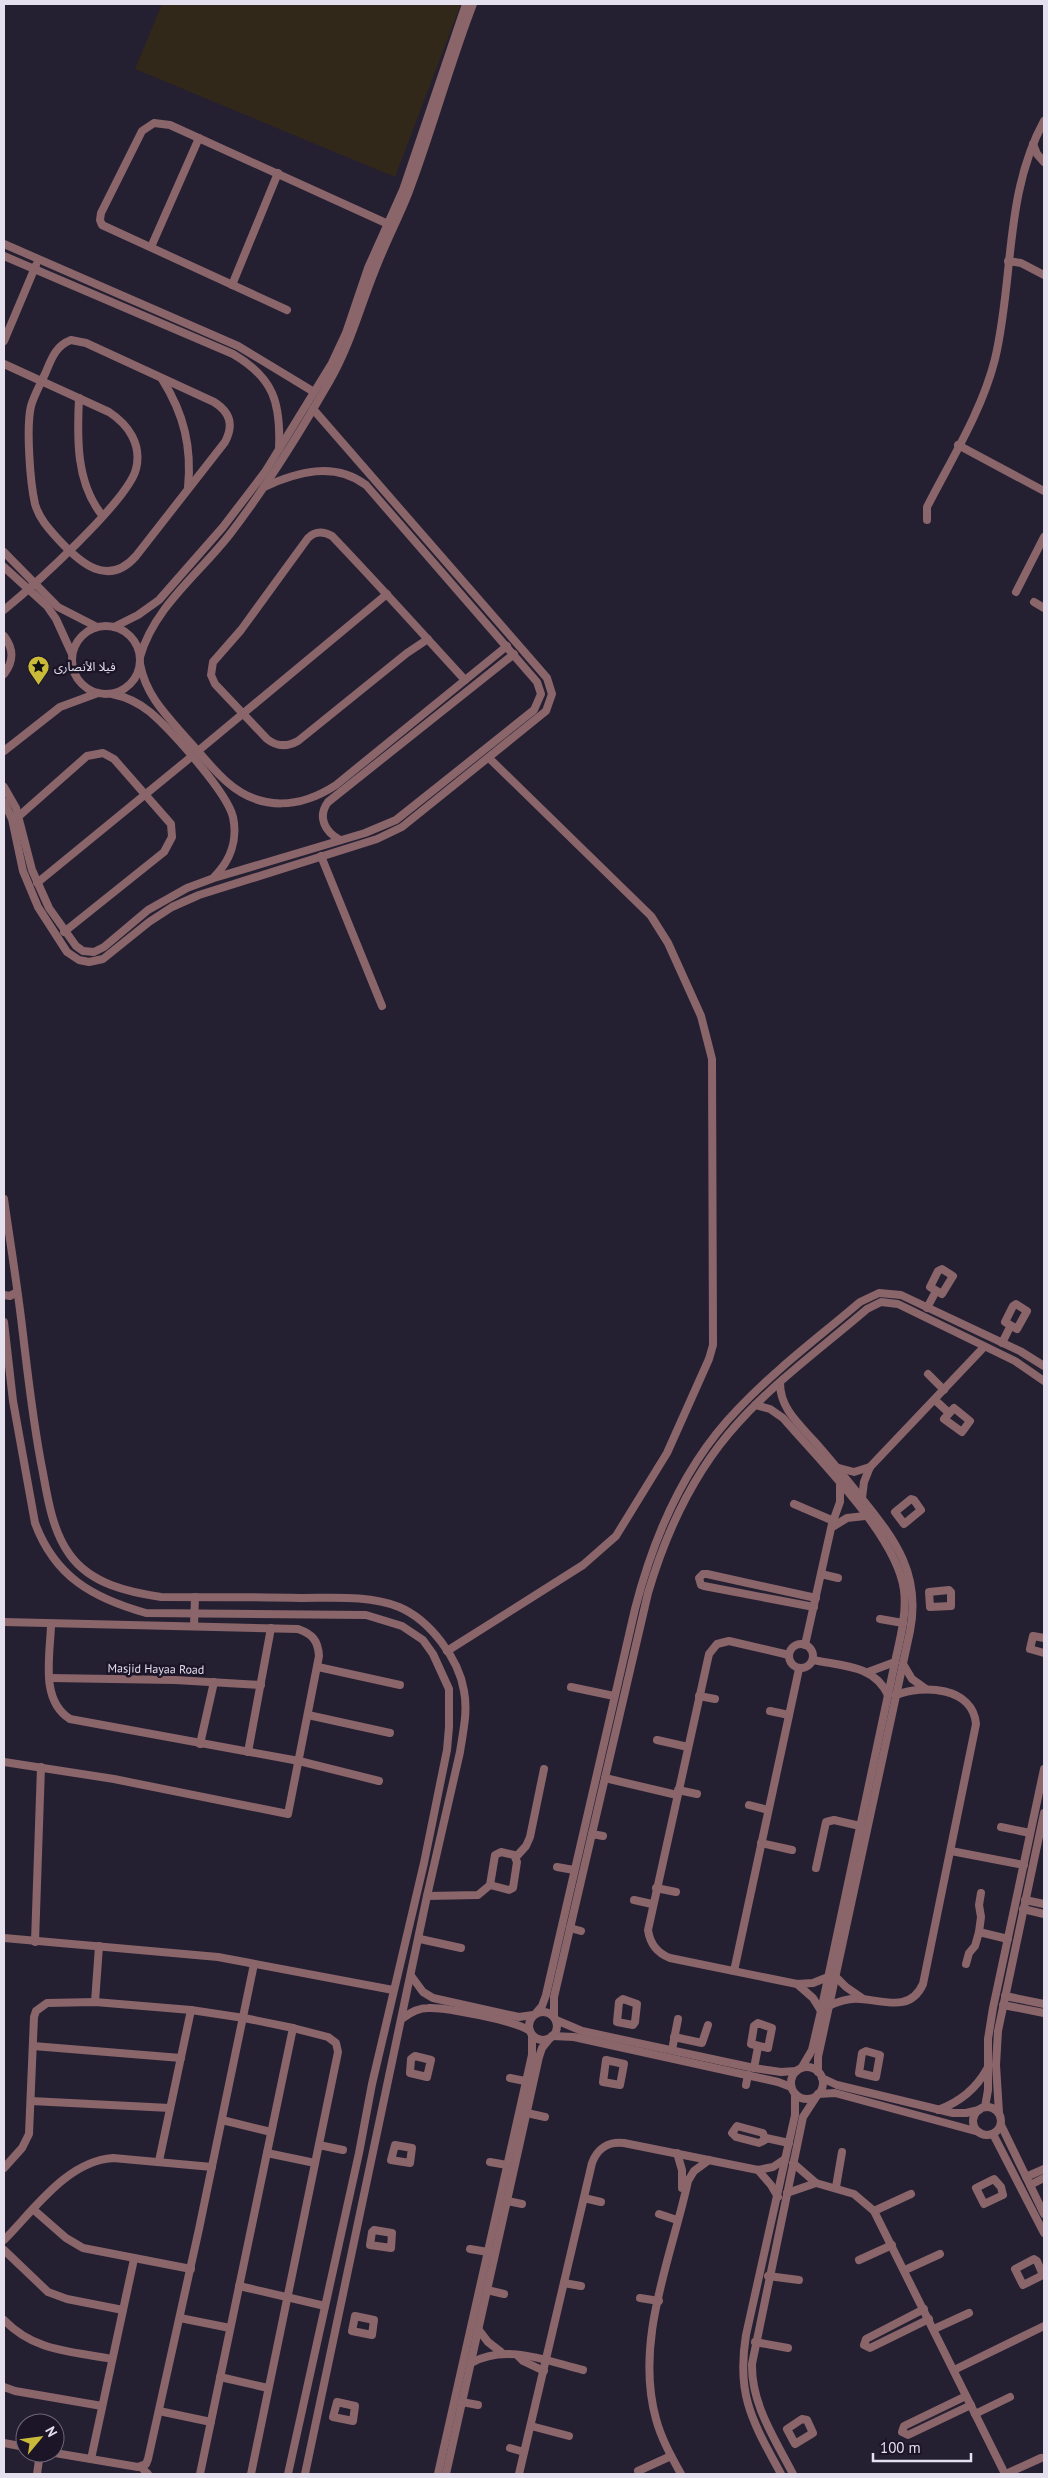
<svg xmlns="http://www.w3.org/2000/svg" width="1048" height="2478" viewBox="0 0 1048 2478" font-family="'PT Sans','Noto Sans Arabic',sans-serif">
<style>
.commercial{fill:#322819}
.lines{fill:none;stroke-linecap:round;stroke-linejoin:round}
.street{stroke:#8a656a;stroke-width:8}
.labels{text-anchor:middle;stroke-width:5;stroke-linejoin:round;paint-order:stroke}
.poi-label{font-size:12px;fill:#e4e0ee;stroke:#1c1528;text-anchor:start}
.street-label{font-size:12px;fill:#e4e0ee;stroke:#1c1528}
</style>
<rect width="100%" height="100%" fill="#251f32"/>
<polygon class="commercial" points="162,4 461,4 395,177 135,69"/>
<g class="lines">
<g class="street">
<polyline points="1033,144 1037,154 1044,162"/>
<polyline points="4,244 238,346 314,392"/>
<polyline points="151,247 199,138"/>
<path d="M4,256L233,354C274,378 281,403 279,449"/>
<polyline points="1008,261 1021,263 1044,275"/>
<polyline points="232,285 278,173"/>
<polyline points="287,310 102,225 100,220 101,213 142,131 154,123 170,125 388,224"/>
<path d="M71,340L86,343L214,402C230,412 234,425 225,442L136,556C108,588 80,563 58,539C48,528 39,518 35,504C30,482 26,427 31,406C34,395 40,385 45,374C51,360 55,346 71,340Z"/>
<polyline points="4,341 36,265"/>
<path d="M4,364L109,412C129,425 142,445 136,469C128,501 32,587 4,610"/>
<path d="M162,379C184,414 192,447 188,488"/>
<path d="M79,398C77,438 76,483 102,515"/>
<polyline points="958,445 1044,491"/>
<path d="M927,520V507C951,460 982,411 995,359C1014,280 1004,194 1044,121"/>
<polyline points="4,552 58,607 97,627"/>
<polyline points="4,567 47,606 56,619 72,654"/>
<polyline points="1016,592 1044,537"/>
<polyline points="1034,602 1044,608"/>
<circle cx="106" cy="660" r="34"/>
<polyline points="114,627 138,615 159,600 223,527 265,472 332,363 346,333 368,268 403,190 466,4"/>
<path d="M4,636C14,649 14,661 4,674"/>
<path d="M428,639L407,653L298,741C287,747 277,747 267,739L215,684L211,675L213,662L241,630L308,538C315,531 323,531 332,536C377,583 421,632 465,680"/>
<path d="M140,657C154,607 199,574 230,534C267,486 299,434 329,382C350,346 360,307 375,270C385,244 398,219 408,194C432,131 449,66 473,4"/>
<path d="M140,664C146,696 167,716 188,740C201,754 213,770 227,782C261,812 301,808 336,785L507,646"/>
<path d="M112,694C127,697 139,703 150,712C171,730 227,792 233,817C238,840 230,861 214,877"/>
<polyline points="4,751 60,707 98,693"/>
<polyline points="198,751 387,594"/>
<path d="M4,787L16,808L32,870L49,908L76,946L83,951L94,952L104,947L148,910L187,888L214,878L365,833L396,820L534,710L541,694L537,682L366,485C334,461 297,472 264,487"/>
<polyline points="4,802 12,819 23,871 38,907 67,952 79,960 89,962 103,959 149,922 172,907 199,895 377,839 402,827 546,711 552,694 547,678 313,409"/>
<polyline points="19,816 87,756 103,753 114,759 171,824 172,837 164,852 64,932"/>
<path d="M340,840C325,832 317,817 328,802L514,654"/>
<polyline points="321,856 382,1006"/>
<polyline points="37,883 191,757"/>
<path d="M4,1199C10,1241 17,1284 22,1326C28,1376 33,1424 43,1473C48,1501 53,1532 70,1555C91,1584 128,1592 161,1597C208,1597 254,1597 301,1598C332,1598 370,1595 399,1607C430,1620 459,1659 464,1691C468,1711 463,1732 460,1752L427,1896L305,2474"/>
<polygon points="942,1269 953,1276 942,1294 930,1287 938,1271"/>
<polyline points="4,1295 10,1296 17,1292"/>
<polygon points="1016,1304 1027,1311 1017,1329 1005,1322 1013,1306"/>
<polyline points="927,1308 936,1291"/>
<path d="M4,1322L13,1401L35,1523C55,1577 93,1598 146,1613L366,1615L402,1626L423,1640L433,1654L449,1689V1727L447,1750L424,1863L372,2084L359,2153L288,2474"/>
<polyline points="1002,1343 1010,1327"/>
<polyline points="928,1374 944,1390"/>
<path d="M780,1383C780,1408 798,1423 814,1441C831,1460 847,1480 863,1500C896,1541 921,1575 910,1631L818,2057V2072"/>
<polyline points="935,1400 949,1413"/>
<path d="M755,1405L770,1409L783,1418C819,1460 897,1536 904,1590C907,1614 900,1639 895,1662L821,2011L812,2050L802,2067"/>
<polygon points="954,1408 970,1421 962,1432 944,1419"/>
<polyline points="839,1468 854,1472 870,1467"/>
<polyline points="862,1498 864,1482 870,1467 984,1347"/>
<polygon points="911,1499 914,1500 921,1510 904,1524 895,1512"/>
<polyline points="794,1504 836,1522"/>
<polyline points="834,1526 847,1518 865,1516"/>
<polyline points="821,1574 838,1578"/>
<polygon points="949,1590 951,1592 951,1606 930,1607 929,1592"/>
<polyline points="814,1607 704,1586 701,1585 699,1578 703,1574 707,1574 816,1598"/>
<polyline points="880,1619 903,1623"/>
<path d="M4,1622L298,1629C312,1634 318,1640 319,1656L288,1814L114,1779L4,1762"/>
<path d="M51,1625C50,1657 40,1700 70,1719L299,1761L379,1781"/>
<polyline points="194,1626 195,1597"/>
<polyline points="1044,1638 1033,1636 1030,1649 1044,1653"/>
<circle cx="801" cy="1656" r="12"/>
<polyline points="805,1645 832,1524 840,1502 840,1485"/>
<polyline points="447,1651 583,1565 616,1536 667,1453 709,1359 713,1345 712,1059 701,1016 668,943 651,916 489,758"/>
<path d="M789,1655L729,1641L717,1644L709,1654L648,1930C650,1944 657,1953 670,1958L797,1984L813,1983L828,1977"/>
<path d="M813,1660C843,1666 874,1665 888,1695"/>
<polyline points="903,1664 912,1679 926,1689"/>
<polyline points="318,1667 400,1685"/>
<polyline points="868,1672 895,1662"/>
<polyline points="50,1678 175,1680 261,1685"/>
<polyline points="571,1687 614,1696"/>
<polyline points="699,1696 715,1699"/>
<polyline points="770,1711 789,1715"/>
<polyline points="308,1715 390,1733"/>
<polyline points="657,1740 688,1747"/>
<polyline points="200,1744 214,1682"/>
<polyline points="248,1752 271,1628"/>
<polyline points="605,1778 677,1795"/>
<polyline points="678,1790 697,1794"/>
<polyline points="749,1805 768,1810"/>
<polyline points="1001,1827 1030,1833"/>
<polyline points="592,1834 603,1836"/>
<polyline points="761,1843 792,1850"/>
<polyline points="951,1851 1024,1865"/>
<polyline points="516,1857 526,1846 530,1837 544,1769"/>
<polyline points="557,1867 574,1870"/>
<polyline points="816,1868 826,1822 834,1820 860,1826"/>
<polyline points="656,1888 676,1892"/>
<polyline points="427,1896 478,1895 490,1885 495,1855 501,1852 514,1855 517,1862 513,1888 509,1890 490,1885"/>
<polyline points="634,1900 652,1904"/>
<polyline points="1025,1900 1044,1904"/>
<polyline points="1023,1909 1044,1914"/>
<polyline points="570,1928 581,1931"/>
<polyline points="979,1932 1008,1939"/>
<polyline points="4,1938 218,1957 393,1990"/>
<polyline points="420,1939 461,1948"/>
<polyline points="35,1942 41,1767"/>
<polyline points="966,1964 969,1953 975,1946 979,1932 981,1917 979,1905 981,1893"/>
<polyline points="734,1971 799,1669"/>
<polyline points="412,1977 423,1992 433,1998 519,2017 533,2015"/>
<polyline points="836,1977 846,1987 862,1998"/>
<polyline points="797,1984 813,1998 821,2011"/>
<polyline points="1005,1996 1044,2004"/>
<polygon points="623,1999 637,2004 635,2022 633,2025 617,2022 619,2002"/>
<polyline points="95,2002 99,1946"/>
<polyline points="1003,2005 1044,2013"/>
<path d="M829,2006C839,2001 849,1998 860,1999C883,2000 910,2013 923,1984L976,1724C973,1687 923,1684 896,1695"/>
<circle cx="543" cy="2026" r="14"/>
<path d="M536,2013L542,2006L546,1995L635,1609C654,1535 685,1463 739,1408C776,1369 819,1337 860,1302L879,1293L901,1295L1020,1351L1044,1366"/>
<path d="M554,2017V1997L648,1593C666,1532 695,1470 738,1423C776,1381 824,1346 867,1309L881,1302L898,1304L1015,1361L1044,1381"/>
<path d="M403,2018C411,2012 419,2008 428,2008C445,2007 517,2021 530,2031"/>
<polyline points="556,2020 582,2031 754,2068 781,2072 796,2071"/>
<polygon points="758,2023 772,2028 768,2048 751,2044 754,2026"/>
<polyline points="552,2036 574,2037 778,2082 791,2087"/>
<polyline points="674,2037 702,2043 708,2025"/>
<polyline points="33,2046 181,2058"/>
<polyline points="672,2050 678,2019"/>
<polygon points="866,2051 880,2055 876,2077 859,2073 862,2053"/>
<polygon points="415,2056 431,2060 427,2077 410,2073 411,2059"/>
<polygon points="606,2060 624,2064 620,2085 603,2082"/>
<circle cx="807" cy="2083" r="16"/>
<polyline points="754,2068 758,2047"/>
<polyline points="510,2078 525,2081"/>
<polyline points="822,2078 837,2085 953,2113 966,2113 979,2110"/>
<polyline points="746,2085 748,2075"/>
<polyline points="818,2094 835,2093 979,2132"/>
<polyline points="31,2101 170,2108"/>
<polyline points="985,2107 988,2090 988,2039 993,2008 1044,1769"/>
<circle cx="987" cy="2121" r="14"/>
<path d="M938,2110C960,2102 976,2089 987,2069"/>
<polyline points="527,2113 545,2117"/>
<polyline points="999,2113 996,2065 998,2031 1044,1813"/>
<polyline points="222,2120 271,2132"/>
<polyline points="1001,2125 1044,2214"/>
<polygon points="737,2126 763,2133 765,2140 759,2143 736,2137 732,2133"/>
<polyline points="993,2134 1044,2233"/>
<polyline points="766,2138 789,2143"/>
<polyline points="319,2145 343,2150"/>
<polygon points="395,2145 412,2148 410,2163 391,2160"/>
<polyline points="267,2153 315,2163"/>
<polyline points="677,2153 682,2170 682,2188"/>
<polyline points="159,2161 191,2010"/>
<polyline points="490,2162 507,2165"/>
<polyline points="793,2163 816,2183 854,2194 874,2211 1005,2474"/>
<polyline points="4,2168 22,2148 29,2134 34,2017 36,2011 47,2003 95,2002 191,2010 244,2018 293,2028 328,2037 336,2043 338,2052 251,2474"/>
<polyline points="758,2170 771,2185 778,2197"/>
<polyline points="1026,2177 1044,2169"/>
<polygon points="994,2179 1001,2187 1003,2195 984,2204 976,2188"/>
<polyline points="1030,2185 1044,2178"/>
<polyline points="836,2187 842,2152"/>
<polyline points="787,2193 816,2183"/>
<polyline points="584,2198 601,2202"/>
<polyline points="507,2201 522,2204"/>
<polyline points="34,2210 66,2238 83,2248 191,2269"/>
<polyline points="874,2211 911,2194"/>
<polyline points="659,2214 677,2220"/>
<polygon points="374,2230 392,2233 391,2248 370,2245 372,2232"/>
<path d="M4,2240C34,2210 67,2161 113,2158L212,2167"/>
<polyline points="470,2249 488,2252"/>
<polyline points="4,2250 48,2292 67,2299 123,2310"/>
<polygon points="1034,2259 1037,2261 1043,2275 1023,2285 1015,2269"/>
<polyline points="859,2260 892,2245"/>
<polyline points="905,2270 940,2254"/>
<polyline points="768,2276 799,2280"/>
<polyline points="564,2283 581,2286"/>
<polyline points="239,2286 325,2306"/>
<polyline points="487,2290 504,2294"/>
<polyline points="640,2298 659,2301"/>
<polyline points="924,2309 866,2339 864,2345 870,2348 929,2319"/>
<polygon points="355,2316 374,2320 372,2335 352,2331"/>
<polyline points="180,2318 230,2328"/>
<path d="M4,2320C35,2352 71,2351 112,2359"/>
<polyline points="478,2329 488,2342 501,2352"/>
<polyline points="934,2329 969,2313"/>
<polyline points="755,2342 788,2348"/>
<polyline points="518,2356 523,2361 544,2371"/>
<path d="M471,2363C506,2343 547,2361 583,2370"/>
<polyline points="954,2370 1044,2326"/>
<polyline points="220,2377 268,2388"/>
<polyline points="4,2387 15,2391 102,2406"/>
<polyline points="966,2396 904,2426 902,2432 908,2435 971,2405"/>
<polygon points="337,2402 355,2406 353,2421 333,2417"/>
<polyline points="462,2402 478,2405"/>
<polyline points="159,2411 211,2422"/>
<polyline points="975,2414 1010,2397"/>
<polygon points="802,2419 807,2420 813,2433 795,2444 787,2429"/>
<polyline points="531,2426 569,2436"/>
<polyline points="4,2443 25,2447"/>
<polyline points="510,2448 524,2452"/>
<polyline points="55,2453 138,2467 146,2464 148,2459 199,2229 254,1964"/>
<polyline points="91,2459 134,2259"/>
<polyline points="141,2467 148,2474"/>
<polyline points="638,2471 671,2456"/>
<polyline points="37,2474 40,2453"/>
<polyline points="200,2474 293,2028"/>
<polyline points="438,2474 532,2055 532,2035"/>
<polyline points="446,2474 539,2057 542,2048 550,2038"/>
<path d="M519,2474L592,2163C597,2149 608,2141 624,2143L758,2170L773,2167L785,2159"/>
<path d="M681,2474C671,2456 661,2438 656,2419C634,2340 672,2256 688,2181L694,2171L709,2160"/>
<path d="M781,2474C753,2422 736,2396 746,2335L795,2115V2094"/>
<path d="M793,2474C775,2439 751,2404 752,2364L803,2117L816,2097"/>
<polyline points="1006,2474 1041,2458"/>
</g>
</g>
<defs>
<symbol id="sight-pin" viewBox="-11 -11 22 30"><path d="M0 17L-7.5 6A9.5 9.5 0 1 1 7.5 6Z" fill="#c9ba3a" stroke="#1c1528"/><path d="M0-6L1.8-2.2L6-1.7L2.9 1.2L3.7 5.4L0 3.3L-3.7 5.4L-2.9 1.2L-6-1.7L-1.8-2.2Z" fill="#111"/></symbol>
</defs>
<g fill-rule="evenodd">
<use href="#sight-pin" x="26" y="654" width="25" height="34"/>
</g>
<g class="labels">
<g class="poi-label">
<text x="54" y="671">فيلا الأنصارى</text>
</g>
<g class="street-label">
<text transform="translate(156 1669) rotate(1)" y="4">Masjid Hayaa Road</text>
</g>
</g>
<rect width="1048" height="2478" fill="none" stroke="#e4e0ee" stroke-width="10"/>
<g transform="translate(40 2438) rotate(61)"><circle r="24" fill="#1c1528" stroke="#6c6677"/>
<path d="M0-4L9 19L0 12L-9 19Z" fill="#c9ba3a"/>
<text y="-8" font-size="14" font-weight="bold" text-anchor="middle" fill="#e4e0ee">N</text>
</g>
<path d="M873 2453v8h98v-8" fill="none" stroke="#e4e0ee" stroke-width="2.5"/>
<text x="880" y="2453" font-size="15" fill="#e4e0ee" stroke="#1c1528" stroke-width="4" paint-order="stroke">100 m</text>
</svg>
